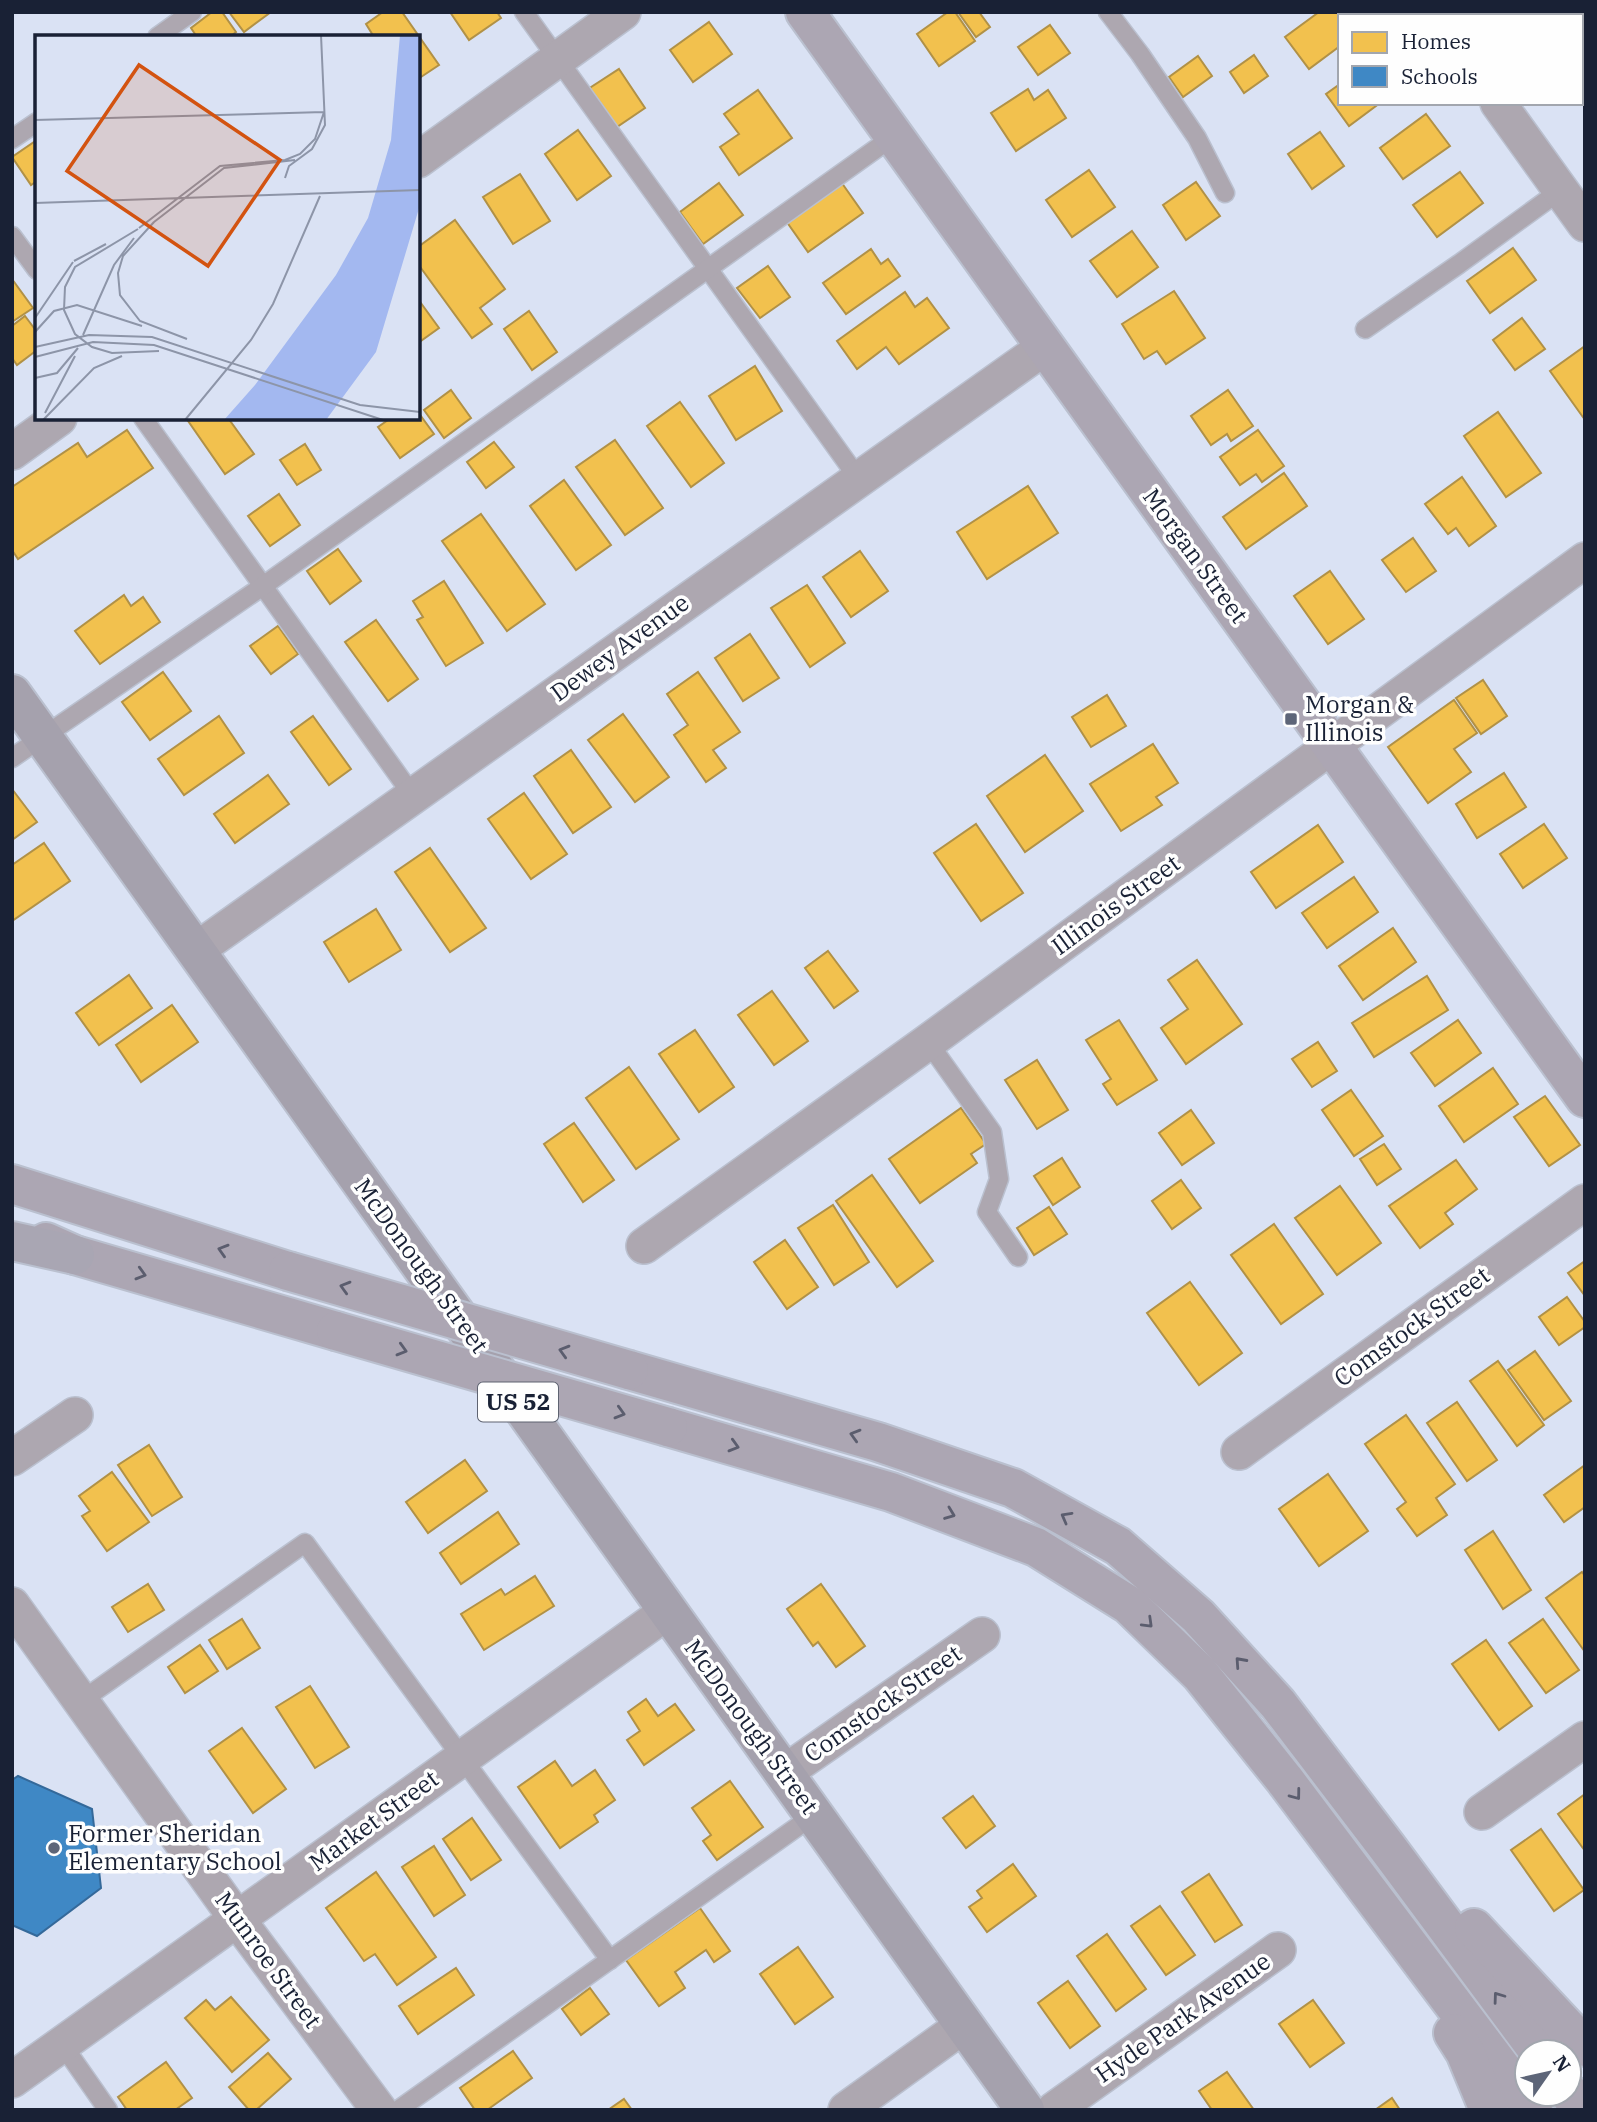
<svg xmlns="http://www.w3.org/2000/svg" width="1597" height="2122" viewBox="0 0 1597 2122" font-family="'IBM Plex Serif',serif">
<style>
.homes{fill:#f2c14e;stroke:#b19146;stroke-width:2}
.schools{fill:#3f88c5;stroke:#34699a;stroke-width:2}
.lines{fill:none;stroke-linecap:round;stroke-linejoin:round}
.lane-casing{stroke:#bac0cf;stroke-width:21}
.street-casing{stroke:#bac0cf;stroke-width:38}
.secondary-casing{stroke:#bac0cf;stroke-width:42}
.primary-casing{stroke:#bac0cf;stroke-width:42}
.highway-casing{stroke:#bac0cf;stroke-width:42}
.lane{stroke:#ada7b0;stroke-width:18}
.street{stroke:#ada7b0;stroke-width:35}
.secondary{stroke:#aca6b3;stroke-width:38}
.primary{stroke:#a5a1ad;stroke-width:38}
.highway{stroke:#a9a6b3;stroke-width:38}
.secondary-bridge-casing{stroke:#bac0cf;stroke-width:42;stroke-linecap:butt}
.secondary-bridge{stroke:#aca6b3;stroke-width:38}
.oneway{stroke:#5b5d6e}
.poi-dot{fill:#5d6578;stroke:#fefefe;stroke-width:2.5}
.labels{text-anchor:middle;stroke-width:7;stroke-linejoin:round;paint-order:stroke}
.shield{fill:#fefefe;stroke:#5e6371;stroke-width:2}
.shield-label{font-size:23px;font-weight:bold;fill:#192135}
.street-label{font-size:24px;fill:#192135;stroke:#fefefe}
.poi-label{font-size:24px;fill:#192135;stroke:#fefefe;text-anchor:start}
.inset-road{fill:none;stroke:#8d95a8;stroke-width:2}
.view{fill:#d35310;fill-opacity:0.15;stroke:#d35310;stroke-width:3.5}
.inset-edge{fill:none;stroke:#192135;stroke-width:3.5}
</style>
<rect width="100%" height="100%" fill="#dae2f4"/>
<g class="homes">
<polygon points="212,12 222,12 236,32 230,37 197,37 191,28"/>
<polygon points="229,12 271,12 244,32"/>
<polygon points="383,12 402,12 439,65 418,79 418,37 374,37 366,24"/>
<polygon points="450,12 497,12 501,18 469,40"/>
<polygon points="948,12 955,12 975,41 939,66 917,34"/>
<polygon points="958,12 979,12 990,27 976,37"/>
<polygon points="1319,12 1338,12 1341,16 1340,46 1309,69 1285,37"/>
<polygon points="1560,12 1585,12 1585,51 1581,54 1581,16 1555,16"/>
<polygon points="709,22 732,54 693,82 670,50"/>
<polygon points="1050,25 1070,53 1038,75 1018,47"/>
<polygon points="1254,55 1268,76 1244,93 1230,72"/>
<polygon points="1198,56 1212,76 1183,97 1169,77"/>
<polygon points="619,69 645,108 611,131 585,91"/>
<polygon points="1340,84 1340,103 1380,103 1349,126 1326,94"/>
<polygon points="1028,89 1034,100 1048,90 1066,118 1016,151 991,113"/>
<polygon points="758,90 792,138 739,175 720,147 739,134 724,114"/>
<polygon points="1426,114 1450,146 1403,179 1380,148"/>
<polygon points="578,130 611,176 577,200 545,154"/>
<polygon points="1320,132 1344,166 1312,189 1288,154"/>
<polygon points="37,140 37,181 31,185 12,157"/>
<polygon points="1089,170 1115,207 1072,237 1046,200"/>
<polygon points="1460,172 1483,203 1437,237 1413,205"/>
<polygon points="520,174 550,221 513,244 483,197"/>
<polygon points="839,179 863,213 808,252 784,218"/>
<polygon points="1196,182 1220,216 1186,240 1163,205"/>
<polygon points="719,183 743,215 703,244 680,212"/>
<polygon points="455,220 505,289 480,308 492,324 472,338 418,264 418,247"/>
<polygon points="1132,231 1158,267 1117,297 1090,261"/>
<polygon points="1513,248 1536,280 1490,313 1467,281"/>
<polygon points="871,249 881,264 888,259 900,276 846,314 823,283"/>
<polygon points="768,266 790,297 760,318 737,288"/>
<polygon points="12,279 33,308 12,322"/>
<polygon points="1174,291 1205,338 1166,364 1157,351 1144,359 1122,324"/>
<polygon points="905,292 915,307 927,298 949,328 899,364 886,347 857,369 837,341"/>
<polygon points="418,299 439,328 418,343"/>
<polygon points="529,311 557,352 532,370 504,329"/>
<polygon points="25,316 37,332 37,350 17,365 12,358 12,326"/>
<polygon points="1522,318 1545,349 1515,370 1493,340"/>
<polygon points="1585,346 1585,420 1550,371"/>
<polygon points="755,366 782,411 736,440 709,396"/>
<polygon points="451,390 471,418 444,438 424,410"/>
<polygon points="1228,390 1253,426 1231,441 1227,434 1211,445 1191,416"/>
<polygon points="680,402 724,463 691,487 647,426"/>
<polygon points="418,412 434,434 400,458 378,427 391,418 418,418"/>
<polygon points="1498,412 1541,473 1506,497 1464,436"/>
<polygon points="186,418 228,418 254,454 225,474"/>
<polygon points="127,430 153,468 18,559 12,550 12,487 78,443 87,457"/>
<polygon points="1258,430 1284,466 1262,482 1256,474 1240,485 1220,457"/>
<polygon points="615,440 663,508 625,535 576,467"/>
<polygon points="494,442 514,467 486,488 467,462"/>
<polygon points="305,444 321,470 297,485 280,460"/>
<polygon points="1284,473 1307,506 1246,549 1223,517"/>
<polygon points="1462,477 1496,526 1469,546 1456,528 1448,534 1425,504"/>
<polygon points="564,480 611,545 576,570 530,506"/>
<polygon points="1028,486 1058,533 987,579 957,532"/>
<polygon points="279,494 300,525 270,546 248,516"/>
<polygon points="481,514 545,604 507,631 442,541"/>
<polygon points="1413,538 1436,571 1406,592 1382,560"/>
<polygon points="338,549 361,581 330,604 307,571"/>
<polygon points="860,551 888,591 851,617 823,577"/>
<polygon points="1330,571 1364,619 1328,644 1294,596"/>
<polygon points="444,581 483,643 446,666 417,620 423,617 413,601"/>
<polygon points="807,585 845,643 810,667 771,608"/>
<polygon points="124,595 131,606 143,597 160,622 100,664 75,631"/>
<polygon points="376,620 418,679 388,701 345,642"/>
<polygon points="278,626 298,654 271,674 250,646"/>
<polygon points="750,634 779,678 743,701 715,658"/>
<polygon points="163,672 191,711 150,740 122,702"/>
<polygon points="698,672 740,732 713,750 726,768 706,782 674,735 688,725 667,694"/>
<polygon points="1483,680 1507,716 1481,734 1456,698"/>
<polygon points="1107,695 1126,726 1091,747 1072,717"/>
<polygon points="1454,700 1477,733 1454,749 1471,772 1428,803 1388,747"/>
<polygon points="623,714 669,777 635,802 588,740"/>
<polygon points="219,716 244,753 184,795 158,759"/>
<polygon points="313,716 351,769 329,785 291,732"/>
<polygon points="1153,744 1178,783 1156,797 1162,805 1121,831 1090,784"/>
<polygon points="571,750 611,807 573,833 534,776"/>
<polygon points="1045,755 1083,811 1025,852 987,796"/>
<polygon points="1504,773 1526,807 1477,838 1456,804"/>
<polygon points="268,775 289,804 235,843 214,814"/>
<polygon points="12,789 37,822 12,840"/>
<polygon points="524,793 567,854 531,879 488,819"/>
<polygon points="976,824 1023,893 981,921 934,853"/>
<polygon points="1544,824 1567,858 1523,888 1500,854"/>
<polygon points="1318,825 1343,862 1276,908 1251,872"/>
<polygon points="44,843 70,881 12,921 12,865"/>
<polygon points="430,848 486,928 450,952 395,872"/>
<polygon points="1354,877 1378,912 1327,948 1302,913"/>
<polygon points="376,909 401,950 349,982 324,942"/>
<polygon points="1393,928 1416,962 1363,1000 1339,966"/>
<polygon points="828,951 858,991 834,1008 805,968"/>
<polygon points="1197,960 1242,1024 1186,1064 1161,1028 1188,1009 1168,980"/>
<polygon points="129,975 152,1008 99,1045 76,1013"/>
<polygon points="1427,976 1448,1010 1374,1057 1352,1023"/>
<polygon points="772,991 808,1041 774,1065 738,1015"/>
<polygon points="172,1005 198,1042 141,1082 116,1045"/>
<polygon points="1119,1020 1157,1080 1117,1105 1103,1084 1111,1079 1086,1040"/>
<polygon points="1458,1020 1481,1053 1435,1086 1411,1053"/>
<polygon points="695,1030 734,1087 699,1112 659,1054"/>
<polygon points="1318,1042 1337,1071 1312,1087 1292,1059"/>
<polygon points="1037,1060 1068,1110 1037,1129 1005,1080"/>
<polygon points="629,1067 679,1139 636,1169 586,1098"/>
<polygon points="1493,1068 1518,1104 1464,1142 1439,1106"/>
<polygon points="1351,1090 1383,1136 1354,1156 1322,1110"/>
<polygon points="1545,1096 1580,1145 1549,1166 1514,1117"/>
<polygon points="961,1108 986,1144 971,1154 977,1163 920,1203 889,1159"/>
<polygon points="1191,1110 1214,1143 1182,1165 1159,1133"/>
<polygon points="574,1123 614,1180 583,1202 544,1144"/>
<polygon points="1384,1144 1401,1169 1377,1185 1360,1159"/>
<polygon points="1062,1158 1080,1187 1053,1205 1034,1176"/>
<polygon points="1456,1160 1477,1189 1445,1213 1453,1224 1420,1248 1389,1206"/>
<polygon points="872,1175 933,1261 897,1287 836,1201"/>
<polygon points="1181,1180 1201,1208 1172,1229 1152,1201"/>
<polygon points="1340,1186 1381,1243 1337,1275 1295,1218"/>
<polygon points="833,1205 869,1262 834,1285 798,1228"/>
<polygon points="1049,1207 1067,1234 1034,1255 1017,1228"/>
<polygon points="1274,1224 1323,1294 1281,1324 1231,1255"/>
<polygon points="785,1240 818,1287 787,1309 754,1262"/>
<polygon points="1585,1261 1585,1296 1568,1273"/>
<polygon points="1190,1282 1242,1353 1199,1385 1147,1313"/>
<polygon points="1567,1297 1585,1322 1585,1327 1559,1345 1539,1317"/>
<polygon points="1535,1351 1571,1401 1544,1420 1508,1370"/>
<polygon points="1498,1361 1544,1425 1517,1446 1470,1381"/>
<polygon points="1457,1402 1497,1460 1467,1481 1427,1423"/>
<polygon points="1406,1415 1455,1484 1436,1498 1447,1515 1417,1536 1397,1509 1406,1502 1365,1444"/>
<polygon points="149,1445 182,1497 152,1516 118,1465"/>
<polygon points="465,1460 487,1491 428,1533 406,1502"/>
<polygon points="1585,1465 1585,1507 1564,1522 1544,1495"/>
<polygon points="112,1472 149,1522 107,1551 82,1516 90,1511 79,1496"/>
<polygon points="1328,1474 1368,1531 1319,1566 1279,1509"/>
<polygon points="498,1512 519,1544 461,1584 440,1553"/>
<polygon points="1493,1531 1531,1590 1503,1609 1465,1550"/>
<polygon points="1582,1572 1585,1576 1585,1652 1546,1598"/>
<polygon points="535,1576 554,1606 484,1650 461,1614 501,1589 505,1595"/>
<polygon points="148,1584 164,1610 128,1632 112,1607"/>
<polygon points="821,1584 865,1646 836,1667 818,1642 813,1646 787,1609"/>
<polygon points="242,1619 260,1648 227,1669 209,1640"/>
<polygon points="1543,1619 1579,1670 1546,1693 1509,1643"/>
<polygon points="1486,1640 1532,1706 1499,1730 1452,1664"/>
<polygon points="200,1645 218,1671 185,1693 168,1667"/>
<polygon points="310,1686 349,1747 315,1768 276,1707"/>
<polygon points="646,1699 658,1716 675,1704 694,1730 644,1765 627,1740 640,1731 628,1712"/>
<polygon points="242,1728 286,1789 253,1813 209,1751"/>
<polygon points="555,1761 572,1786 595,1770 615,1800 594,1815 598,1822 560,1848 518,1787"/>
<polygon points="730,1781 763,1827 717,1860 703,1841 711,1835 692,1808"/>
<polygon points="1585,1794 1585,1851 1558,1814"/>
<polygon points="973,1796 995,1826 966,1848 943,1818"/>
<polygon points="472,1818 501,1860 471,1880 443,1839"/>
<polygon points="1541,1829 1584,1890 1554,1911 1511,1850"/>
<polygon points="434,1846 465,1895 434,1916 402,1867"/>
<polygon points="1013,1864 1036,1896 987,1932 969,1907 982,1898 977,1891"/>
<polygon points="376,1872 436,1957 397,1985 375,1954 364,1961 326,1908"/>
<polygon points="1209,1874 1242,1925 1215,1942 1182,1892"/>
<polygon points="1160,1906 1195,1955 1166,1975 1131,1926"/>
<polygon points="700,1908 730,1951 714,1962 706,1950 675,1972 685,1988 659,2006 626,1960"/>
<polygon points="1107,1934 1146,1989 1116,2011 1077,1956"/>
<polygon points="798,1947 833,1997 795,2024 760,1974"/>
<polygon points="456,1968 474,1995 418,2034 399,2006"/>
<polygon points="1068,1981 1100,2026 1070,2048 1038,2003"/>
<polygon points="590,1988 609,2014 581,2035 562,2009"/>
<polygon points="231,1997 269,2040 232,2072 185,2018 206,2000 215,2010"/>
<polygon points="1313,2000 1344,2043 1310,2067 1279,2024"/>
<polygon points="513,2051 532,2078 487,2110 475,2110 460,2088"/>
<polygon points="268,2053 291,2079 256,2110 249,2110 229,2087"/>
<polygon points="166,2062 192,2098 175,2110 127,2110 118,2097"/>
<polygon points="1227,2072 1254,2110 1212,2110 1199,2091"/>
<polygon points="1392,2098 1400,2110 1375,2110"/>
<polygon points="624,2099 632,2110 608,2110"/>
</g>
<polygon class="schools" points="18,1776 92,1809 101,1888 37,1936 12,1925 12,1780"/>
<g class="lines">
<defs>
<g id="lane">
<polyline points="524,12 858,478"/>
<polyline points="1108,12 1140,54 1197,138 1225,193"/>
<polyline points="157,37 192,12"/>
<polyline points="12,139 37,122"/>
<polyline points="12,236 37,270"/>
<polyline points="1365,329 1459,264 1561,190"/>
<polyline points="143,418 413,796"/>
<polyline points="12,758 263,586 894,136"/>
<polyline points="928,1042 992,1132 999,1179 987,1212 1018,1257"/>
<polyline points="81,1701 305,1543 610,1960"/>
<polyline points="62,2044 108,2110"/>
<polyline points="398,2110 814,1815"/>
</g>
<g id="street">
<polyline points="1432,12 1435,16"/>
<polyline points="1498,103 1585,224"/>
<polyline points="418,160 623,12"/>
<polyline points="12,452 59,418"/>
<polyline points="195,951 1045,347"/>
<polyline points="644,1246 928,1042 1585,560"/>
<polyline points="1239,1452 1585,1202"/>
<polyline points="12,1458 75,1415"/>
<polyline points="12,1605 237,1919 379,2110"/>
<polyline points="784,1773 982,1635"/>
<polyline points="1482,1812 1585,1739"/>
<polyline points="12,2080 668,1611"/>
<polyline points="846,2110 964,2025"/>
<polyline points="1054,2110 1278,1950"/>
</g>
<g id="secondary">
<polyline points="805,12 1585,1098"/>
<polyline points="12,1184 288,1271"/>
<polyline points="46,1242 75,1255 336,1331"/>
<polyline points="629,1370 878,1442 1013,1488 1118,1546 1198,1616 1278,1704 1387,1847 1539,2052"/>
<polyline points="668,1427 891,1492 1036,1547 1129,1605 1200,1674 1284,1779 1533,2110"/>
<polyline points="1474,1928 1585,2047"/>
<polyline points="1453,2033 1465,2052 1489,2110"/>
<polyline points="1569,2093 1582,2110"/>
</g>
<polyline id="primary" points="12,694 1025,2110"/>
<polyline id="highway" points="12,1241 75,1255"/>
</defs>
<use href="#lane" class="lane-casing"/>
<use href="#street" class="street-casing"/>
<use href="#secondary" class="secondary-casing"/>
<use href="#primary" class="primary-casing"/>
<use href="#highway" class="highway-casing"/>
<use href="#lane" class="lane"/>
<use href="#street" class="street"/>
<use href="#secondary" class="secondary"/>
<use href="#primary" class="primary"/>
<use href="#highway" class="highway"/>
<defs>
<g id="secondary-bridge">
<polyline points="288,1271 629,1370"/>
<polyline points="336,1331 668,1427"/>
</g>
</defs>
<use href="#secondary-bridge" class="secondary-bridge-casing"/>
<use href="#secondary-bridge" class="secondary-bridge"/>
</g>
<defs><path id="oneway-chevron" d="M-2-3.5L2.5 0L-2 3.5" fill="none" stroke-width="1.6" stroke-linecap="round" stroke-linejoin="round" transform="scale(1.75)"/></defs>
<g class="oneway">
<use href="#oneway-chevron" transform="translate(223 1250) rotate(-163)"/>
<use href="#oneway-chevron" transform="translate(141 1274) rotate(16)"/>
<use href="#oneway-chevron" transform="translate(345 1287) rotate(-164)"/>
<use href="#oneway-chevron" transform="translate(402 1350) rotate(16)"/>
<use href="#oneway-chevron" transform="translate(564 1351) rotate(-164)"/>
<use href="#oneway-chevron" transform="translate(620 1413) rotate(16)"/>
<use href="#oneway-chevron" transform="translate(855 1435) rotate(-164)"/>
<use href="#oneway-chevron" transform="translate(734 1446) rotate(16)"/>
<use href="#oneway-chevron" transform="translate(950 1514) rotate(21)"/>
<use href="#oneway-chevron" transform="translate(1066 1517) rotate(-151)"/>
<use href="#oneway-chevron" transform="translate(1148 1623) rotate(44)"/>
<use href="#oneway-chevron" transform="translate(1240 1662) rotate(-132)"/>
<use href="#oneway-chevron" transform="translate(1296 1795) rotate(53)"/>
<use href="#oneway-chevron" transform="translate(1498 1997) rotate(-126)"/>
</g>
<g class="poi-dot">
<rect x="1284" y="712" width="14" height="14" rx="3.5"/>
<circle cx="54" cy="1848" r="7"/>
</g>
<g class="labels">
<rect class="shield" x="478" y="1382.5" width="80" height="39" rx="5"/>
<g class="shield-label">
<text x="518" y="1410">US 52</text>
</g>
<g class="street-label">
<text transform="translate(1195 556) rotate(54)" y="8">Morgan Street</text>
<text transform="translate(620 648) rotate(-36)" y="8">Dewey Avenue</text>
<text transform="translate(1116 905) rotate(-36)" y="8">Illinois Street</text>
<text transform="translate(421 1266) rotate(54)" y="8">McDonough Street</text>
<text transform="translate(1412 1327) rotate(-36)" y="8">Comstock Street</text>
<text transform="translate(883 1704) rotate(-35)" y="8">Comstock Street</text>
<text transform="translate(751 1727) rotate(54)" y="8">McDonough Street</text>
<text transform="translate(374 1821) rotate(-36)" y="8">Market Street</text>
<text transform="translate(268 1960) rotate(54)" y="8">Munroe Street</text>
<text transform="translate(1183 2018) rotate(-35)" y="8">Hyde Park Avenue</text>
</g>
<g class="poi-label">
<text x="1305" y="713">Morgan &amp;<tspan x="1305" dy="28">Illinois</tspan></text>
<text x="68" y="1842">Former Sheridan<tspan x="68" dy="28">Elementary School</tspan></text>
</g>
</g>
<g transform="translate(35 35)">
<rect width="385" height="385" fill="#dae2f4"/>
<path d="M365,0H385V170L341,317L291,385H189L220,350L301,240L333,183L356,105Z" fill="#a3b8f0"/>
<path class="inset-road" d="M0,85L289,77M250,143L254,131L277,114L290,90L286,0M0,168L385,155M119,187L189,133L260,125M119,187L88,221L83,238L85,260L105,286L152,304M104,193L185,131L250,125L265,119L280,104L289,77M103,194L40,232L30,252L29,275L40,299L57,312L77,318L124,316M39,226L71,209M0,283L38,227M0,297L19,276L42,270L107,291M48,300L79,230L99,203M0,312L54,300L117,302L325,370L385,377M0,322L58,307L119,310L348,385M0,343L22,338L43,313M10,378L40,321M8,385L59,333L87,321M150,385L216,305L238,269L285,161"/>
<path class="view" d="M104,30L245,125L173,231L32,136Z"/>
<rect width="385" height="385" class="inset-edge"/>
</g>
<rect width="1597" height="2122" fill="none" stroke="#192135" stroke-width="28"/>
<rect x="1338" y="14" width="245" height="91" fill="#fefefe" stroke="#a2a6ae" stroke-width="2"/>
<rect x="1352" y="32" width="35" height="21" fill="#f2c14e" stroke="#a2a6ae" stroke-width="2"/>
<text x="1401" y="49" font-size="21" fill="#192135">Homes</text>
<rect x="1352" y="66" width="35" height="21" fill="#3f88c5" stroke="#a2a6ae" stroke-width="2"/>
<text x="1401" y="84" font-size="21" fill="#192135">Schools</text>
<g transform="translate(1548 2073) rotate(56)"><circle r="33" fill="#fefefe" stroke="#a2a6ae" stroke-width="2"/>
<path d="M0-5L12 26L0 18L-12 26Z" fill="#5d6578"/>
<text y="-10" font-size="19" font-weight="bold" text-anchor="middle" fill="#192135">N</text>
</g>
</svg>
